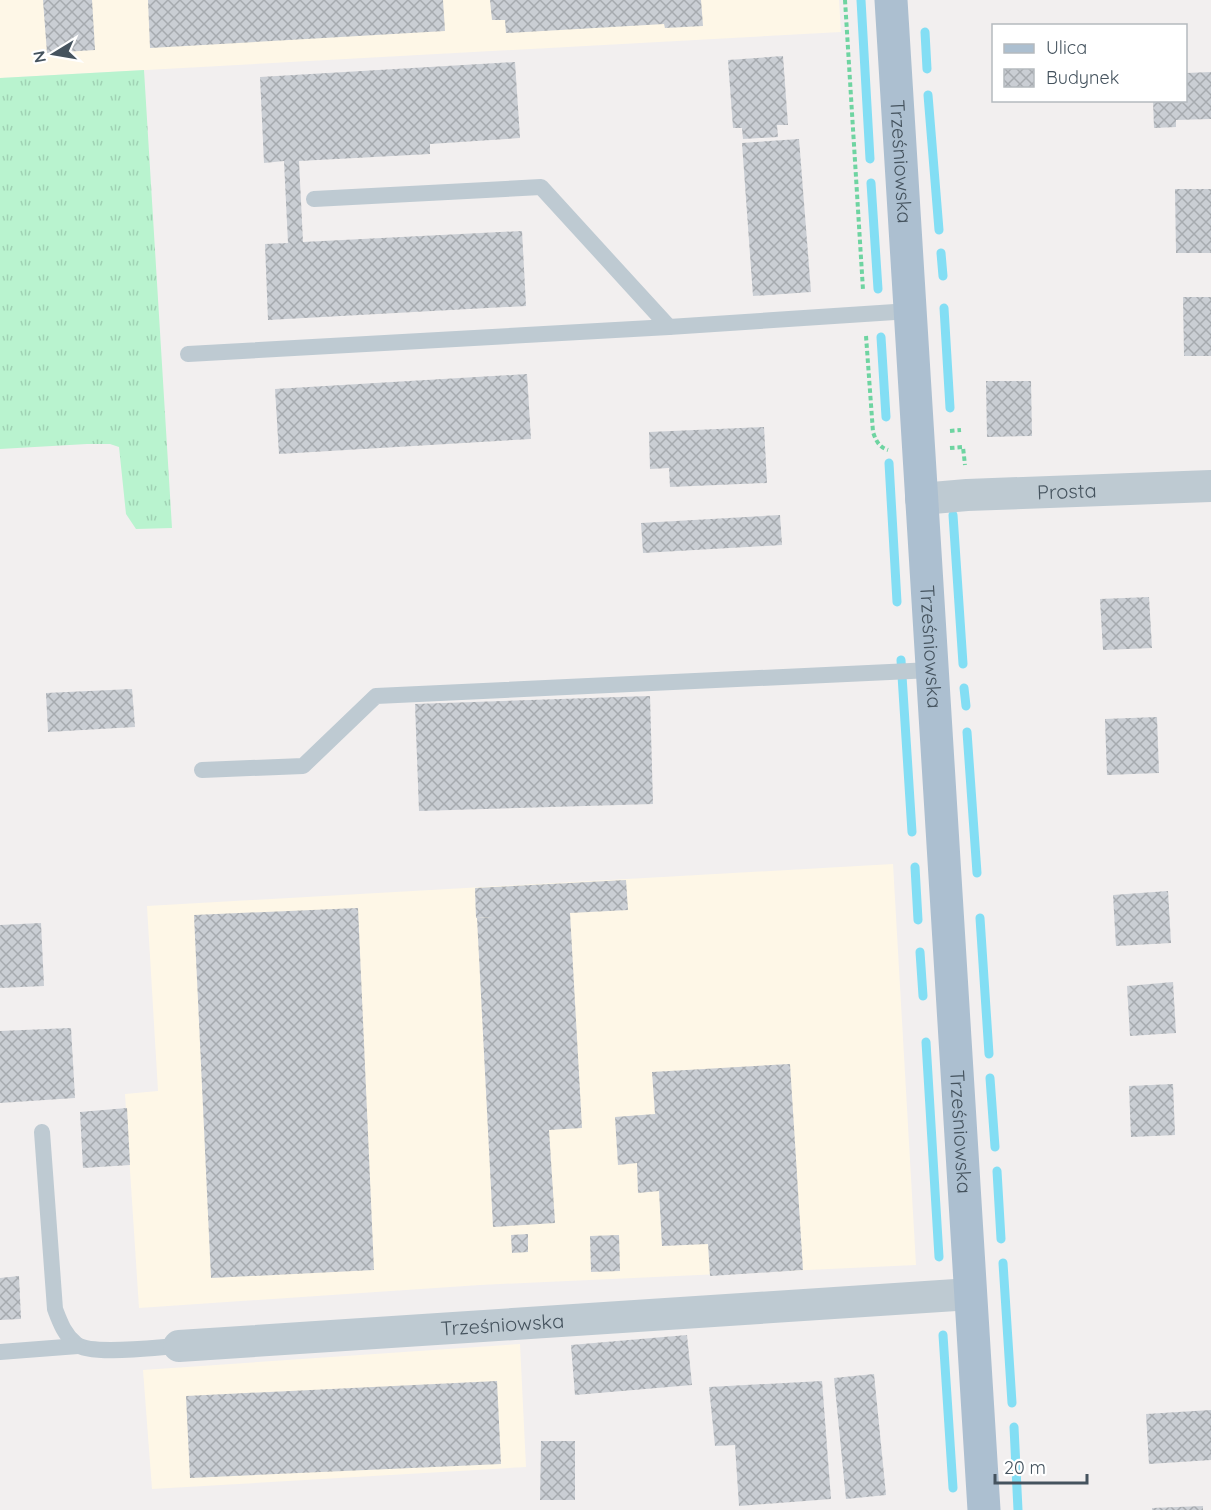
<svg xmlns="http://www.w3.org/2000/svg" width="1211" height="1510" viewBox="0 0 1211 1510" font-family="Quicksand,sans-serif">
<style>
.commercial{fill:#fef7e7}
.grass{fill:url(#grass-tufts)}
.lines{fill:none;stroke-linecap:round;stroke-linejoin:round}
.stream{stroke:#83def4;stroke-width:9}
.building{fill:url(#building-cross-hatch)}
.path{stroke:#6ed4a1;stroke-width:4;stroke-dasharray:4.5 3;stroke-linecap:butt}
.lane{stroke:#becad2;stroke-width:16}
.street{stroke:#becad2;stroke-width:32}
.primary{stroke:#acbfd0;stroke-width:33}
.labels{text-anchor:middle;stroke-width:4.5;stroke-linejoin:round;paint-order:stroke}
.street-label{font-size:20px;fill:#45535e;stroke:#fff}
</style>
<defs>
<pattern id="grass-tufts" width="24" height="20" patternUnits="userSpaceOnUse" patternTransform="scale(1.5)"><rect width="24" height="20" fill="#b9f3cf"/><path d="M3 7l-1-3M5 7V3M7 7l1-3M15 17l-1-3M17 17v-4M19 17l1-3" fill="none" stroke="#a0d2b4"/></pattern>
<pattern id="building-cross-hatch" width="8" height="8" patternUnits="userSpaceOnUse" patternTransform="scale(1.5)"><rect width="8" height="8" fill="#caced4"/><path d="M0 0l8 8M0 8l8-8" fill="none" stroke="#a6aaaf"/></pattern>
</defs>
<rect width="100%" height="100%" fill="#f2efef"/>
<g class="commercial">
<polygon points="0,0 839,0 841,32 0,78"/>
<polygon points="893,864 916,1265 480,1285 139,1308 125,1094 158,1091 147,906"/>
<polygon points="520,1344 526,1467 152,1489 143,1370"/>
</g>
<polygon class="grass" points="144,70 172,528 136,529 126,514 119,447 110,444 87,444 0,449 0,78"/>
<g class="lines">
<g class="stream">
<polyline points="861,0 870,159"/>
<polyline points="925,32 927,69"/>
<polyline points="928,95 939,230"/>
<polyline points="871,183 878,289"/>
<polyline points="941,253 943,276"/>
<polyline points="944,308 950,408"/>
<polyline points="881,337 886,417"/>
<polyline points="889,463 897,602"/>
<polyline points="953,515 963,664"/>
<polyline points="901,660 912,832"/>
<polyline points="964,688 966,706"/>
<polyline points="967,732 977,873"/>
<polyline points="915,867 918,920"/>
<polyline points="980,918 989,1054"/>
<polyline points="920,952 923,996"/>
<polyline points="926,1042 939,1257"/>
<polyline points="990,1078 995,1147"/>
<polyline points="997,1171 1001,1239"/>
<polyline points="1003,1263 1012,1403"/>
<polyline points="943,1335 953,1488"/>
<polyline points="1014,1427 1018,1510"/>
</g>
</g>
<g class="building">
<polygon points="43,0 92,0 95,50 47,53"/>
<polygon points="148,0 443,0 445,31 150,48"/>
<polygon points="490,0 701,0 703,26 665,28 664,24 506,33 505,20 492,20"/>
<polygon points="783,56 788,125 777,125 778,137 743,139 742,128 733,128 728,60"/>
<polygon points="515,62 520,138 430,144 430,154 299,161 303,242 522,231 526,306 268,320 265,244 288,243 284,161 264,163 260,77"/>
<polygon points="1211,72 1211,119 1176,120 1176,127 1154,128 1153,100 1186,100 1186,73"/>
<polygon points="799,139 811,292 753,296 742,143"/>
<polygon points="1175,189 1211,189 1211,253 1176,253"/>
<polygon points="1183,297 1211,297 1211,356 1184,356"/>
<polygon points="527,374 531,439 279,454 275,389"/>
<polygon points="986,381 1031,381 1032,436 987,437"/>
<polygon points="764,427 767,483 670,487 669,468 650,469 649,432"/>
<polygon points="780,515 782,545 643,553 641,523"/>
<polygon points="1149,597 1152,648 1103,650 1100,599"/>
<polygon points="132,689 135,727 48,732 46,693"/>
<polygon points="650,696 653,804 419,811 415,704"/>
<polygon points="1157,717 1159,773 1107,775 1105,719"/>
<polygon points="626,880 628,910 570,913 582,1128 549,1130 555,1223 493,1227 477,918 508,916 476,918 475,888"/>
<polygon points="1168,891 1171,943 1116,946 1113,895"/>
<polygon points="358,908 374,1270 211,1278 194,915"/>
<polygon points="41,923 44,986 0,988 0,925"/>
<polygon points="1173,982 1176,1033 1130,1036 1127,986"/>
<polygon points="71,1028 75,1098 0,1103 0,1031"/>
<polygon points="790,1064 803,1270 710,1276 708,1244 662,1246 659,1191 638,1193 637,1163 618,1165 615,1117 655,1114 652,1072"/>
<polygon points="1173,1084 1175,1135 1131,1137 1129,1086"/>
<polygon points="127,1108 130,1165 83,1168 80,1112"/>
<polygon points="528,1234 528,1252 512,1253 511,1235"/>
<polygon points="619,1235 620,1271 591,1272 590,1236"/>
<polygon points="19,1276 21,1319 0,1320 0,1278"/>
<polygon points="687,1335 692,1385 575,1395 571,1345"/>
<polygon points="874,1374 886,1495 846,1499 834,1378"/>
<polygon points="497,1381 501,1464 190,1478 186,1396"/>
<polygon points="822,1381 831,1499 739,1506 735,1445 715,1446 709,1387"/>
<polygon points="1211,1410 1211,1460 1149,1464 1146,1414"/>
<polygon points="541,1441 575,1441 575,1500 540,1500"/>
<polygon points="1203,1506 1203,1510 1152,1510 1152,1508"/>
</g>
<g class="lines">
<g class="path">
<polyline points="845,0 863,290"/>
<path d="M866,336L873,432C876,441 879,447 888,450"/>
<polyline points="950,431 961,430"/>
<polyline points="950,448 963,447 965,465"/>
</g>
<g class="lane">
<polyline points="314,199 541,187 669,327"/>
<polyline points="188,354 669,327 910,311"/>
<polyline points="202,770 303,766 376,696 932,670"/>
<path d="M42,1132L55,1309C60,1322 64,1334 76,1344C91,1356 158,1347 179,1346"/>
<polyline points="0,1352 78,1346"/>
</g>
<g class="street">
<path id="s1" d="M921,499L967,495L1211,486"/>
<path id="s2" d="M179,1346L971,1294"/>
</g>
<path class="primary" id="s3" d="M891,0L984,1510"/>
</g>
<g class="labels">
<g class="street-label">
<text dy="7" stroke="none"><textPath href="#s3" startOffset="162">Trześniowska</textPath></text>
<text dy="7" stroke="none"><textPath href="#s1" startOffset="146">Prosta</textPath></text>
<text dy="7" stroke="none"><textPath href="#s3" startOffset="648">Trześniowska</textPath></text>
<text dy="7" stroke="none"><textPath href="#s3" startOffset="1134">Trześniowska</textPath></text>
<text dy="7" stroke="none"><textPath href="#s2" startOffset="324">Trześniowska</textPath></text>
</g>
</g>
<rect x="992" y="24" width="195" height="78" fill="#ffffff" stroke="#b5babf" stroke-width="1.5"/>
<rect x="1004" y="44" width="30" height="9" fill="#acbfd0" stroke="#b5babf" stroke-width="1.5"/>
<text x="1046" y="54" font-size="18" fill="#45535e">Ulica</text>
<rect x="1004" y="69" width="30" height="18" fill="url(#building-cross-hatch)" stroke="#b5babf" stroke-width="1.5"/>
<text x="1046" y="84" font-size="18" fill="#45535e">Budynek</text>
<g transform="translate(54 54) rotate(259)" stroke="#ffffff" stroke-width="4.5" paint-order="stroke">
<path d="M0-4.5L10 22L0 15L-10 22Z" fill="#45535e"/>
<text y="-9" font-size="16" font-weight="bold" text-anchor="middle" fill="#45535e">N</text>
</g>
<path d="M995 1474v9h92v-9" fill="none" stroke="#45535e" stroke-width="3"/>
<text x="1004" y="1474" font-size="18" fill="#45535e" stroke="#ffffff" stroke-width="4.5" paint-order="stroke">20 m</text>
</svg>
